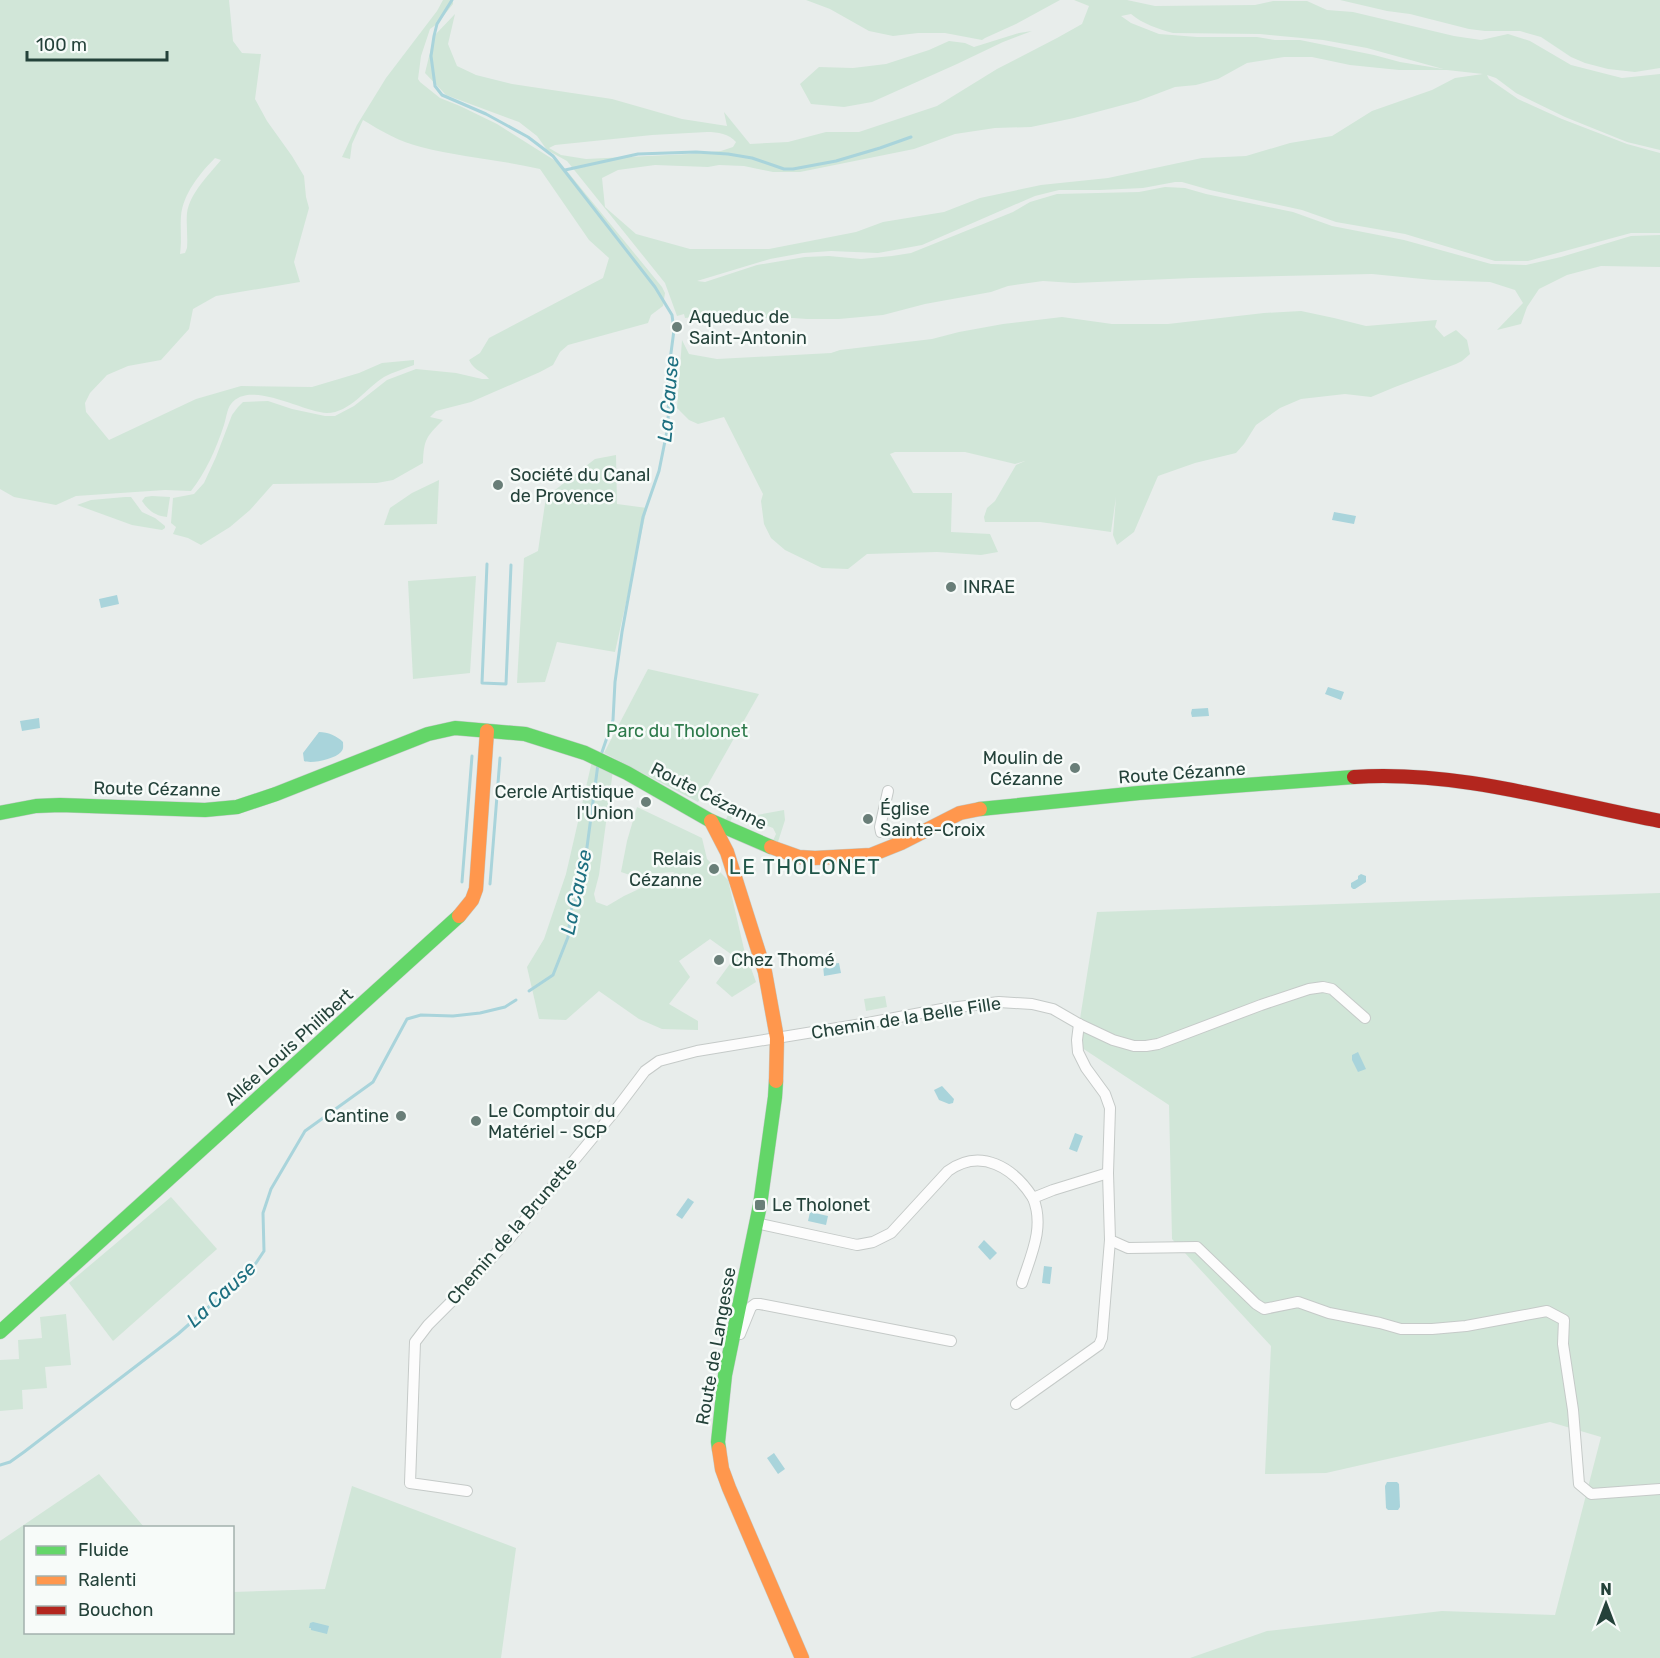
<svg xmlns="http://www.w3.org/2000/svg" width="1660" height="1658" viewBox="0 0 1660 1658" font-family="Rubik,sans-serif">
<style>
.green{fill:#d1e6d8;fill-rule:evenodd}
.water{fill:#a9d4db}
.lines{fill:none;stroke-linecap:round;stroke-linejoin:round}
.stream{stroke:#a9d4db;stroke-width:3}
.street-casing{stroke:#c5cac8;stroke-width:12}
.fast-casing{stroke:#c3cbc8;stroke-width:15}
.slow-casing{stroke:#c3cbc8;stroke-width:15}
.jam-casing{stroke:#c3cbc8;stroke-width:15}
.street{stroke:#fcfcfc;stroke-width:10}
.fast{stroke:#63d668;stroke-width:14}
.slow{stroke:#ff974d;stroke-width:14}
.jam{stroke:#b3261e;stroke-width:14}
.poi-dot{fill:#697e78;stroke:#f7fbf9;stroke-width:2}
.labels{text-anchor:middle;stroke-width:5;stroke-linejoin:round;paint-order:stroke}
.poi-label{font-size:18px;fill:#24423a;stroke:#f7fbf9;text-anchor:start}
.park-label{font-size:18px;fill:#2d7a4b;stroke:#f7fbf9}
.street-label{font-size:18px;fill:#24423a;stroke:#f7fbf9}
.water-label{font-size:20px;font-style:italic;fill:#1c6f80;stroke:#f7fbf9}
.quarter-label{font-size:21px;letter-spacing:1.5px;fill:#1f5548;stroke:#f7fbf9}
</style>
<rect width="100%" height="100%" fill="#e8edeb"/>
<g class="green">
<path d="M0,0H229L233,41L242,53L261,54L255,99L267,121L292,156L304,176L306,197L309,208L294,262L300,282L216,296L193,309L189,329L161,360L128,366L107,375L90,393L85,403L86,412L109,440L196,399L241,386L312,387L359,373L382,363L414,360V365C404,369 393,372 384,377C366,388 350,413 327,413C303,412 249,379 231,404C227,409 226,419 224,425C216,449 206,472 191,491L165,490L76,496L56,505L14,497L0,489ZM215,158L221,160C208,176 190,193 187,213C186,225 188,236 187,248L185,253L180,254C182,239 180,230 181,216C183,194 200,173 215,158Z"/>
<path d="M443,0H453V4L437,24L430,29L421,56L418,79L420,82L440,98L460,106L497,124L562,165L662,287L665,293L663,306L651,315L648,323L568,345L560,352L553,365L540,372L471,402L436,411L430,417L443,420C426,437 424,439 423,463L393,480L377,483L273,484L250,510L230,527L201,545L188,538L173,534L176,527L171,523L173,498L194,494L204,483L216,457L232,415L238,407L243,402L268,401L292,409L325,416H335L354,406L387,380L416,369L456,373L482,379H489C482,370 475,372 469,360L480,353L489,338L603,278L609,258L589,240L540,169C501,160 460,157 421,147C400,142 381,131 363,120L352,144L350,159L342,157L357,125L386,78L437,11Z"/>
<polygon points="806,0 1060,0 1016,24 985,38 982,40 945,33 918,33 893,36 869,31 830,9"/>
<path d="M1074,0H1127L1155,6L1255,5L1273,1H1307L1327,10L1353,12L1454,36L1481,40L1508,34L1530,41L1571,65L1622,78L1660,74V150L1627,142L1565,117L1516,93L1496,78L1487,75L1489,79L1518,99L1562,119L1627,144L1660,153V233H1631L1528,261H1495L1405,234L1336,222L1302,210L1210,190L1182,182H1175L1143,188L1100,190H1059L1035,196L922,245L878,253L831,251L803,253L770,259L697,281L705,282L757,265L805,257L829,256L861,259L892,256L911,253L1013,212L1030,202L1057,194L1139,192L1165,187L1185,188L1206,194L1293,212L1332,226L1404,240L1491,264L1526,265L1561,257L1631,236L1660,235V267L1601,266L1567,275L1539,289L1527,307L1521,324L1497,330L1523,303L1515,290L1490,282L1433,280L1372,274L1193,278L1074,283L1043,281L1008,286L991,292L925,304L883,315L839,319H807L793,318H721L706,316L685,318L684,314L677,316L665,283L567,161L547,150L537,136L519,122L446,95L425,73L434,36L455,14L448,44L457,66L476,75L512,84L612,99L682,119L727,126L724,112L750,144L788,142L826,132H859L937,106L997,69L1057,38L1082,24L1089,6ZM1131,14C1143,24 1158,29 1173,33L1260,34L1323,40L1367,48L1443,69L1400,62L1374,55L1300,40H1275L1257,37H1197L1159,34L1131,23L1121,16ZM1284,57H1312L1350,65L1399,70H1447L1483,74L1455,78L1432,90L1372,111L1332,136L1290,143L1246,156L1202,158L1108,178L1041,185L980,198L944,212L883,222L856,232L769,249H690L636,234L605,207L602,178L618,170L655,165L708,167L719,165L744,166L773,172H800L914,149L955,134L995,128L1031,127L1074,118L1138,101L1175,87L1196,85L1218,79L1247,63ZM707,132C718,132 729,134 736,142L733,147L721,151L689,154L586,159L561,155L549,148L555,145L652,135Z"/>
<polygon points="1340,0 1660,0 1660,68 1635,72 1608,69 1585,63 1571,57 1541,37 1520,31 1485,31 1469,29 1410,14 1387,11"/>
<polygon points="1032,31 1003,42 957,64 872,102 844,107 811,104 800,84 819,67 853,68 886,64 929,50 949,41 965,43 974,47 1019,33"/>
<polygon points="1301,311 1334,318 1366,326 1437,320 1435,327 1444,337 1456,330 1467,340 1470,354 1462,361 1456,364 1395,387 1371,397 1345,394 1301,399 1280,408 1256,425 1244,444 1236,453 1195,463 1158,476 1134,532 1117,545 1113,535 1116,497 1111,532 1040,522 985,522 984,517 987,508 995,501 1016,465 1025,461 1015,464 965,452 895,452 890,454 913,493 952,493 951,532 990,534 998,552 981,555 937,552 867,554 848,569 822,568 785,550 771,538 764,524 761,501 763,494 724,417 698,424 689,420 677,408 682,340 689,354 717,359 831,353 840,350 932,339 959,332 1003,324 1062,317 1112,324 1168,324 1264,313"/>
<polygon points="616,455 617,504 647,508 615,652 557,642 545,682 517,683 524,558 538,551 546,497 595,459"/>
<polygon points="439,480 437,524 384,525 390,508 412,493"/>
<path d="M152,496L170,497L167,517C155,516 148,510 142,501L145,497Z"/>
<polygon points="125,497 131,497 142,512 155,518 165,526 165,528 162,530 132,525 77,505 91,500"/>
<polygon points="476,576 470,673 413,679 408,581"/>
<polygon points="648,669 759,694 698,802 604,753"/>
<polygon points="592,761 613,770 599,875 594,894 596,902 607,906 624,896 675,872 630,875 621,872 627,841 637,807 702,838 707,859 728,880 744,949 756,982 732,997 716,983 735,957 710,939 679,961 690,977 669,1004 698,1021 698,1030 662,1029 639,1019 599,991 566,1020 539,1019 527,967 544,939 566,874"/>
<polygon points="784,810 785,820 777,845 772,843 776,834 773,828 734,814 729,824 725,821 728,815 733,813 757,815"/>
<polygon points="1660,893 1660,1658 1190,1658 1267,1631 1442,1611 1555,1615 1601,1437 1550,1422 1326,1473 1265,1474 1271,1346 1172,1239 1169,1105 1076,1044 1097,912"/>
<polygon points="885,996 887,1007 866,1011 864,999"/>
<polygon points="171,1197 217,1249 113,1341 69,1283"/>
<polygon points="66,1314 71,1365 45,1367 47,1388 22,1390 23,1409 0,1411 0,1360 19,1359 18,1340 42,1338 40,1317"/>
<polygon points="99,1474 144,1527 26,1528 26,1632 232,1632 233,1592 325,1589 352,1486 516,1548 501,1658 0,1658 0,1541"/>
</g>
<g class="water">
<polygon points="1334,512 1356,516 1354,524 1332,520"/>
<polygon points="117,595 119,604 101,608 99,599"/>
<polygon points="1328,687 1344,692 1341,700 1325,694"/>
<polygon points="1208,708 1209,716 1192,717 1191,713 1192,709"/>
<polygon points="39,718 40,728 22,731 20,721"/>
<path d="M319,732C328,732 337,736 343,742C343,746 344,749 341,752C335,759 312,764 304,761L303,753Z"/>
<polygon points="1361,874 1366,876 1366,882 1355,889 1353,889 1351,887 1351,883 1358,879 1358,876"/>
<polygon points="839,963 841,973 824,976 823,965"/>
<polygon points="1358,1052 1366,1069 1358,1072 1352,1060 1352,1055"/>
<polygon points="942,1086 954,1099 953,1103 949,1104 939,1100 934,1090"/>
<polygon points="1075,1133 1083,1136 1077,1152 1069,1149"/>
<polygon points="688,1198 694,1202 682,1219 676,1215"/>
<polygon points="810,1212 828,1216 826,1225 808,1221"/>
<polygon points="984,1240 997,1253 990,1260 978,1247"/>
<polygon points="1044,1266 1052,1267 1050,1284 1042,1283"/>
<polygon points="774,1453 785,1469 778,1474 767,1458"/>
<polygon points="1387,1482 1397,1482 1399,1484 1400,1507 1398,1510 1388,1510 1386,1508 1385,1486"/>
<polygon points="313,1622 329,1626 327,1634 311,1630 311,1628 309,1628 310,1623"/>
</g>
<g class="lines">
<g class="stream">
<polyline points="452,0 437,24 434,36 431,56 435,86 442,95 486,114 528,137 553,156 655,287 672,315 674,330 669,368 668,426 659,471 643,517 622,632 615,682 613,720 601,755"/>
<polyline points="565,170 638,154 696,152 728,154 752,158 784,169 793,169 836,161 880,148 911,137"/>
<polyline points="487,564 482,683 506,684 511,565"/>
<polyline points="462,882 472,756"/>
<polyline points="490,884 500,758"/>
<polyline points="529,991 553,975 568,937 571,910 582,885 598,764"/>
<polyline points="0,1465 10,1462 24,1452 178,1334 220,1297 256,1263 264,1251 263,1213 271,1189 305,1131 373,1082 407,1019 421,1015 453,1016 480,1013 505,1007 516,1000"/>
</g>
<defs>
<g id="street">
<polyline points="888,791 880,827 881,832 898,833 912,838"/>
<polyline points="1079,1024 1077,1040 1078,1052 1086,1068 1105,1094 1110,1108 1108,1173 1110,1240 1128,1248 1197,1247 1256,1304 1264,1309 1298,1302 1329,1313 1380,1323 1401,1329 1432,1329 1466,1326 1547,1311 1564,1320 1563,1344 1573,1410 1579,1484 1591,1494 1660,1489"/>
<path d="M756,1223L857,1245L873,1242L891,1233L948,1171C981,1147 1014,1168 1033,1198L1053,1190L1108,1173"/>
<path d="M1022,1283C1031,1255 1045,1227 1033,1198"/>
<polyline points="734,1334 740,1334 751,1307 755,1304 760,1304 951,1341"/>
<polyline points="1016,1404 1099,1345 1102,1338 1110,1240"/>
<polyline points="467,1491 410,1483 415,1342 428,1325 450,1303 510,1238 614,1112 645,1071 659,1061 697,1051 862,1024 942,1009 999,1002 1032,1004 1053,1009 1079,1024 1113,1040 1134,1046 1146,1046 1158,1044 1261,1005 1309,989 1323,987 1332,989 1365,1018"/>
</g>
<g id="fast">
<polyline points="980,809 1139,793 1354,777"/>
<polyline points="0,813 36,806 60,805 205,810 237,807 276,794 428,734 455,728 525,734 585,753 627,773 711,821 771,847"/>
<polyline points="0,1332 459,916"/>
<polyline points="719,1449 718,1442 725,1375 760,1205 775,1097 776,1081"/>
</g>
<g id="slow">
<polyline points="711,821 727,852 765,972 777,1038 776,1081"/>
<polyline points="771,847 799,857 815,858 871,855 901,843 960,813 980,809"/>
<polyline points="459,916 472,900 476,889 487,731"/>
<polyline points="719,1449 722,1469 729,1488 802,1658"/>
</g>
<path id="jam" d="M1354,777C1458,770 1560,802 1660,821"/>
</defs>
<use href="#street" class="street-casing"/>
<use href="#fast" class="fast-casing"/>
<use href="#slow" class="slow-casing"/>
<use href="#jam" class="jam-casing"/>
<use href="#street" class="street"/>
<use href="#fast" class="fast"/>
<use href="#slow" class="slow"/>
<use href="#jam" class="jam"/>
</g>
<g class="poi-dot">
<circle cx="677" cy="327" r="6"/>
<circle cx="498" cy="485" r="6"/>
<circle cx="951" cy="587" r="6"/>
<circle cx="1075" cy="768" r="6"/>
<circle cx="646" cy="802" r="6"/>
<circle cx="868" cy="819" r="6"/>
<circle cx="714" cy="869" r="6"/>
<circle cx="719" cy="960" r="6"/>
<circle cx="401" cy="1116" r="6"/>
<circle cx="476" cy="1121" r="6"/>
<rect x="754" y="1199" width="12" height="12" rx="3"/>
</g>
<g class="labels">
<g class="poi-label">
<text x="689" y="323">Aqueduc de<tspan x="689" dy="21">Saint-Antonin</tspan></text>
<text x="510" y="481">Société du Canal<tspan x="510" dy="21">de Provence</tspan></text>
<text x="963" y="593">INRAE</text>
<text x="1063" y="764" text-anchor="end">Moulin de<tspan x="1063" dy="21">Cézanne</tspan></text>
<text x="634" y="798" text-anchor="end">Cercle Artistique<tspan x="634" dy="21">l'Union</tspan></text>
<text x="880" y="815">Église<tspan x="880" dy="21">Sainte-Croix</tspan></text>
<text x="702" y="865" text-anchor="end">Relais<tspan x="702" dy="21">Cézanne</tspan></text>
<text x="731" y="966">Chez Thomé</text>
<text x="488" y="1117">Le Comptoir du<tspan x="488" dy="21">Matériel - SCP</tspan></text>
<text x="389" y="1122" text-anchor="end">Cantine</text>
<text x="772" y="1211">Le Tholonet</text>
</g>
<g class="park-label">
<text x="677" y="737">Parc du Tholonet</text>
</g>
<g class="street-label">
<text transform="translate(1182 773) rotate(-4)" y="6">Route Cézanne</text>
<text transform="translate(157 789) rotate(1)" y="6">Route Cézanne</text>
<text transform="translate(709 796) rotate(27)" y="6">Route Cézanne</text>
<text transform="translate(906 1018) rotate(-9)" y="6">Chemin de la Belle Fille</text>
<text transform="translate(289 1047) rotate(-42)" y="6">Allée Louis Philibert</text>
<text transform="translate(512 1231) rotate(-49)" y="6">Chemin de la Brunette</text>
<text transform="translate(716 1346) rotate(-80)" y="6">Route de Langesse</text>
</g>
<g class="water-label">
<text transform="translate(668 399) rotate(-85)" y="7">La Cause</text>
<text transform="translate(576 892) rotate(-78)" y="7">La Cause</text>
<text transform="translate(221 1294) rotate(-43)" y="7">La Cause</text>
</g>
<g class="quarter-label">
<text x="805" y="874">LE THOLONET</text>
</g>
</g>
<rect x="24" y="1526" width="210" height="108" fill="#f7fbf9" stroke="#a3b1ad" stroke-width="1.5"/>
<rect x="36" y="1546" width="30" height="9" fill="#63d668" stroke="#a3b1ad" stroke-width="1.5"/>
<text x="78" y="1556" font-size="18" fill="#24423a">Fluide</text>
<rect x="36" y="1576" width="30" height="9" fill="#ff974d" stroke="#a3b1ad" stroke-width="1.5"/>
<text x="78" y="1586" font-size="18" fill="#24423a">Ralenti</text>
<rect x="36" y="1606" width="30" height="9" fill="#b3261e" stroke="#a3b1ad" stroke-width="1.5"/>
<text x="78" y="1616" font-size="18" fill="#24423a">Bouchon</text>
<g transform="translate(1606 1604)" stroke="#f7fbf9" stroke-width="4.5" paint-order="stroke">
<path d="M0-4.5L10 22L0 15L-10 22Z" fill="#24423a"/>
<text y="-9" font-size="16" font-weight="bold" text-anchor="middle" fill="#24423a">N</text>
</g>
<path d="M27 51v9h140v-9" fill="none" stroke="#24423a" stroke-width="3"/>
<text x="36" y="51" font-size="18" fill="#24423a" stroke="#f7fbf9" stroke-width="4.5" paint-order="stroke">100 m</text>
</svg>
